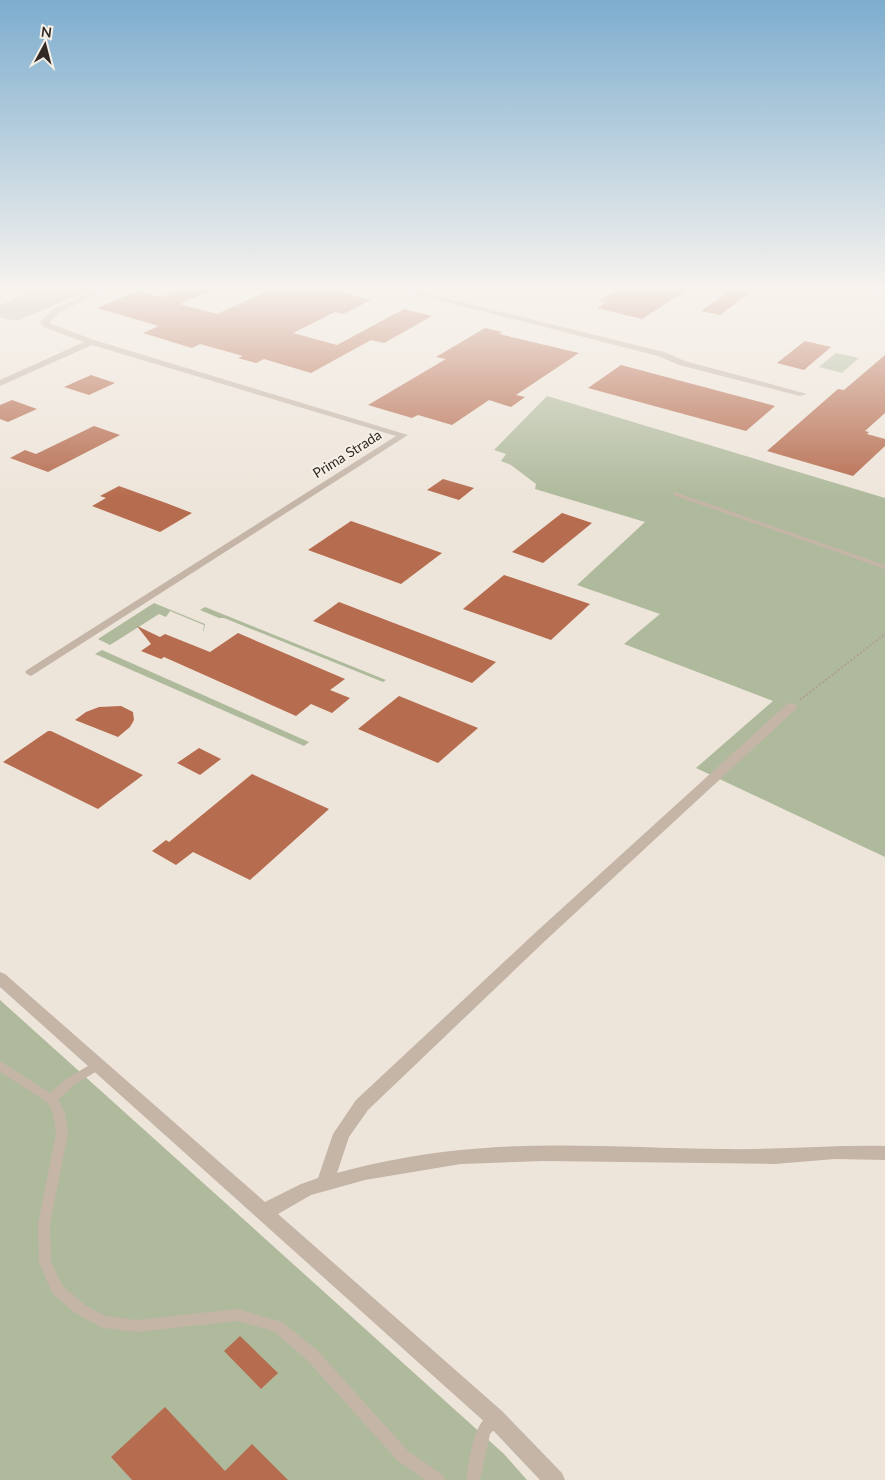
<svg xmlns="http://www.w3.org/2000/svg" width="885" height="1480" viewBox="0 0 885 1480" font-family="Lato,sans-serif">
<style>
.green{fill:#afba9c}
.building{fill:#b66c4f}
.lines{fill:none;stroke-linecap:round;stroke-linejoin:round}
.path{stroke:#afa092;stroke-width:2;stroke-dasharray:2 2;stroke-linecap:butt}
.service{fill:#c4b5a7;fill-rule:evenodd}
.minor{fill:#c4b5a7;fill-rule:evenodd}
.labels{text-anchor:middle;stroke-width:4;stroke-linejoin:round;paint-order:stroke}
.far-street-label{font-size:14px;fill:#312a27;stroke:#f6efe5}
</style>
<rect width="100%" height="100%" fill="#eee5da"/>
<g class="green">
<polygon points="37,290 91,290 16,321 0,317 0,305"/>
<polygon points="836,353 859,358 842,373 819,367"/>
<polygon points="547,396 885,498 885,857 696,768 773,701 624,644 660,614 577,585 645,522 535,489 536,484 511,465 501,461 506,454 494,450"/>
<polygon points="154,603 205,624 204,630 203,632 204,625 170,611 166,617 159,614 110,645 98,639"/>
<polygon points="205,607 386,680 383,682 224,618 219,618 200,610"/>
<polygon points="102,650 309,742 304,746 95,654"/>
<polygon points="0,1000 504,1454 527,1480 0,1480"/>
</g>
<g class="building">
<polygon points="177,290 210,290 180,304 217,314 270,290 333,290 371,300 343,314 335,312 293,333 337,345 404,309 432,316 384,343 371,340 311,373 264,359 256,363 238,358 243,356 200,344 192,348 143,333 159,326 97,308 137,291 161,297"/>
<polygon points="617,290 687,290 642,319 597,308 605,303 598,301"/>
<polygon points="731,290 754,290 720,315 701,311"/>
<polygon points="485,328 502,332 499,334 579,353 516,395 525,397 511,407 489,400 452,425 418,415 412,418 368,405 446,359 436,357"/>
<polygon points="805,341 831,347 804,370 777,363"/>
<polygon points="885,355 885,413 865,431 869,432 867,434 885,439 885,446 853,476 767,451 838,389 844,390"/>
<polygon points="621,365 775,406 746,431 588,388"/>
<polygon points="91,375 115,383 89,395 64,387"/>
<polygon points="12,400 37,409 8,422 0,419 0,405"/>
<polygon points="94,426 120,435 48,472 10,458 25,450 36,454"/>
<polygon points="443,479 474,488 459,500 427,490"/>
<polygon points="119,486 166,503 192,513 160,532 92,506 106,498 100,496"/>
<polygon points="562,513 592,523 543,563 512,552"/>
<polygon points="351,521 442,553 401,584 308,550"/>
<polygon points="504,575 590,604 551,640 463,609"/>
<polygon points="339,602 496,662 472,683 313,621"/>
<polygon points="137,626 160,637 165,634 210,652 238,633 345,679 330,690 350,698 332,713 311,704 296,716 164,657 161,659 141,651 151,644"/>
<polygon points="399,696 478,728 438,763 358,729"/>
<polygon points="121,706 133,712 134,720 130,727 118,737 75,720 86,712 99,707"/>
<polygon points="48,731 51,731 143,775 98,809 3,762"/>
<polygon points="199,748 221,759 200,775 177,763"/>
<polygon points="252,774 329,809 250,880 193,852 176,865 152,851 166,840 169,842"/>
<polygon points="240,1336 278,1373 261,1389 224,1351"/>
<polygon points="165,1407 225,1471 252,1444 288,1480 132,1480 111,1457"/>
</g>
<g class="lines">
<polyline class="path" points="800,700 885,634"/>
<g class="service">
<polygon points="675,492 885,565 885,569 673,495 673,493"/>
<polygon points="98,1060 102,1062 104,1065 102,1068 74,1085 58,1100 65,1112 68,1133 50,1224 51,1262 62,1285 85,1305 105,1316 137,1320 237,1309 282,1322 317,1350 408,1451 443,1475 445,1480 425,1480 398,1461 307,1360 273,1331 237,1321 137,1332 103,1328 75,1313 52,1293 39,1262 38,1224 56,1133 53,1113 47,1102 0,1072 0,1061 50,1093 66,1079"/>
<path d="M495,1411L500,1413L502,1418L500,1423L490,1434L480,1480H466C470,1459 472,1420 495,1411Z"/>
</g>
<g class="minor">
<polygon points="0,290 7,290 0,293"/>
<polygon points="96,290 106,290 59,313 49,323 94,340 408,435 31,676 27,674 25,672 27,670 396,436 92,345 0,386 0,380 84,342 43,327 40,322 53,309"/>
<polygon points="400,290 413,290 664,352 685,361 807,394 800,396 679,365 658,356"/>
<polygon points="872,290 885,290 885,294 873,292"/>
<path d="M791,703L795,704L797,707L795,710L546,940L368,1110L349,1137L337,1173C377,1162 419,1154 460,1150C546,1141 636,1148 722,1149C777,1150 830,1145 885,1146V1160L835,1159L775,1164L543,1161L461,1164L365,1180L311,1195L278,1214L502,1411L562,1473L565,1480H540L488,1425L0,987V972L5,974L265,1202L301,1184L318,1178L333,1134L356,1100L536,932L787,704Z"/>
</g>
</g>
<linearGradient id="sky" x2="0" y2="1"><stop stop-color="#7dadce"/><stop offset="0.58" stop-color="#f7f3ee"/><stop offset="1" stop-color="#f7f3ee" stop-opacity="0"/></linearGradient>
<rect width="885" height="497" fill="url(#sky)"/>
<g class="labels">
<g class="far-street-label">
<text transform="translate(347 454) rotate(-32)" y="5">Prima Strada</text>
</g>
</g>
<g transform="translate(45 45) rotate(7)" stroke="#f6efe5" stroke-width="4" paint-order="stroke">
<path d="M0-4L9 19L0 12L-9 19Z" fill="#312a27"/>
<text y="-8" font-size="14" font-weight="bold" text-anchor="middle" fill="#312a27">N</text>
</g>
</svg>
